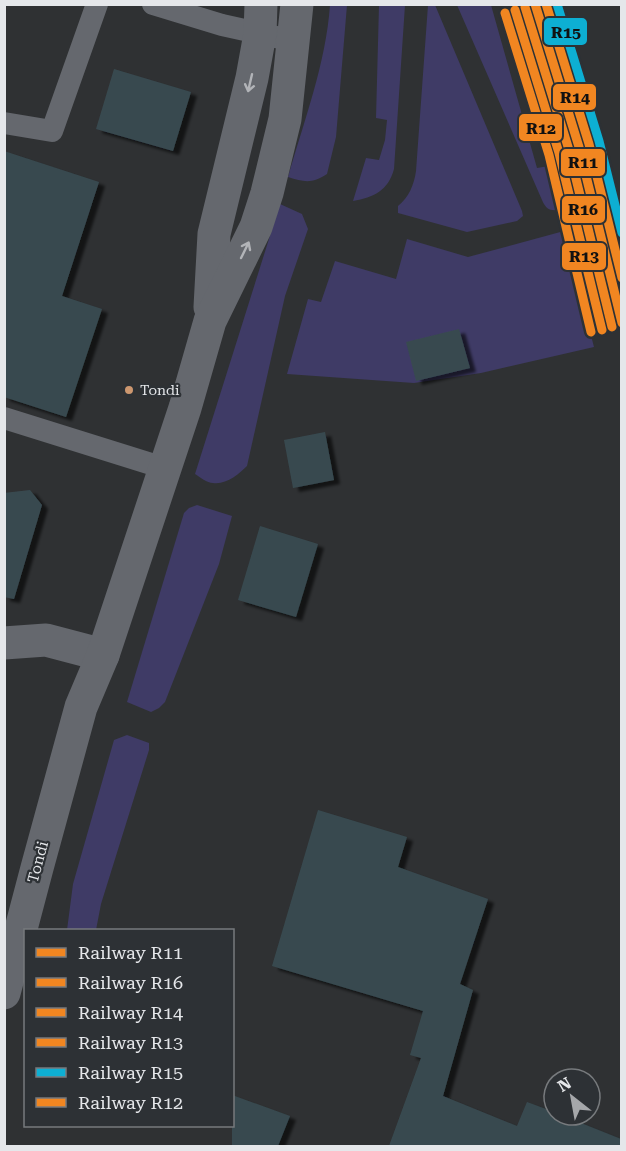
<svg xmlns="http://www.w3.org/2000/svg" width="626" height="1151" viewBox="0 0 626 1151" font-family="'Roboto Serif',serif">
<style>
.green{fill:#3f3b66}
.building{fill:#384a50;filter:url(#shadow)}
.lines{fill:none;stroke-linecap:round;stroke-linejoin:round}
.service{stroke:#65686e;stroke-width:22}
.minor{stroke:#65686e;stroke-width:33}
.tertiary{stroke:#65686e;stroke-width:33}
.rail-1-casing{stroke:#2d3135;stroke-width:14}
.rail-2-casing{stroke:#2d3135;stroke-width:14}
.rail-3-casing{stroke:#2d3135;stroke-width:14}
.rail-4-casing{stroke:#2d3135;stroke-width:14}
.rail-5-casing{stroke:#2d3135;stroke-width:14}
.rail-6-casing{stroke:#2d3135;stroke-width:14}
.rail-1{stroke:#f18621;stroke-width:9}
.rail-2{stroke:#f18621;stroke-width:9}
.rail-3{stroke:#f18621;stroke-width:9}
.rail-4{stroke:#f18621;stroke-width:9}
.rail-5{stroke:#0dafd3;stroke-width:9}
.rail-6{stroke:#f18621;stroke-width:9}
.oneway{stroke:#b2b4b8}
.bus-dot{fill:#cd976f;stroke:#2d3135;stroke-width:2}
.labels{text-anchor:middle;stroke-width:4.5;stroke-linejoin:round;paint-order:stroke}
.bus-label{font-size:14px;fill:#e5e7ea;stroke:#2d3135;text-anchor:start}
.street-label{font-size:15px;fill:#e5e7ea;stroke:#2d3135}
.line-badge{stroke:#2d3135;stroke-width:2}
.pale-badge-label{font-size:16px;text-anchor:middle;font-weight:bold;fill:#111}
</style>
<defs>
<filter id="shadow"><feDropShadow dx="6" dy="4" stdDeviation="1.5" flood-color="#0009"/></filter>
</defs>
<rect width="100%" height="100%" fill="#2f3133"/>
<g class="green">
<path d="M330,5H347L336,137L327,174C312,184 304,182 288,177C304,121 326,63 330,5Z"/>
<path d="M379,5H405L394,169C388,191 374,197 353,201L366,158L379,160L385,140L387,120L376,118Z"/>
<path d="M428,5H435L522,211L523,216L517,221L467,232L398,213V206C409,197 414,185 416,171Z"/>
<path d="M457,5H491L537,168L549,166L559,210C549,211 546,209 542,200Z"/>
<path d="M280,204L302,214L308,229L285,296L247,466C239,474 226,485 213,483C207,483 200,477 195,474Z"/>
<polygon points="564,231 594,347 481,373 414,383 287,374 308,299 321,302 335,261 396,279 407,239 468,257"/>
<polygon points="197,505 232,516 219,564 165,702 159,708 151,712 127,702 184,513 189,508"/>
<polygon points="127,735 149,743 149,750 101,904 96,930 67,930 73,884 114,740"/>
</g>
<g class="building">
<polygon points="114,69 191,92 173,151 96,129"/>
<polygon points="4,151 99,182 62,296 102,309 66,417 4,397"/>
<polygon points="459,329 470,368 416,381 406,342"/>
<polygon points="325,432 334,480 293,488 284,440"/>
<polygon points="30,490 42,505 14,599 4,597 4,493"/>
<polygon points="260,526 318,544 296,617 238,600"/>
<polygon points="318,810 407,837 398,867 488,899 460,984 473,990 443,1096 517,1126 527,1102 554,1112 554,1115 561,1115 621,1139 621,1146 389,1146 421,1058 410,1055 423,1011 272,966"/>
<polygon points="232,1095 290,1116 278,1146 232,1146"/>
</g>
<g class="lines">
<g class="service">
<polyline points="153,4 222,25 294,41"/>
<polyline points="4,123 52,131 97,4"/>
<polyline points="4,418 164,468"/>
</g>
<polyline class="minor" points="4,643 46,640 103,655"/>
<g class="tertiary">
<polyline points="210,307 214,234 252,78 260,34 261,4"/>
<polyline points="4,993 37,868 81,707 103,655 185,408 210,321 256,227 267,193 285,119 297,4"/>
</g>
<defs>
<polyline id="rail-1" points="535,4 579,147 622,323"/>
<polyline id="rail-2" points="525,7 569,150 612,327"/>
<polyline id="rail-3" points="546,4 589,144 622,278"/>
<polyline id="rail-4" points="515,10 559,153 602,330"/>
<polyline id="rail-5" points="557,4 599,141 622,233"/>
<polyline id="rail-6" points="505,13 549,155 591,332"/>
</defs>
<use href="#rail-1" class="rail-1-casing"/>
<use href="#rail-2" class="rail-2-casing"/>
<use href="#rail-3" class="rail-3-casing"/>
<use href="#rail-4" class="rail-4-casing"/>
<use href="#rail-5" class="rail-5-casing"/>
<use href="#rail-6" class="rail-6-casing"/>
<use href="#rail-1" class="rail-1"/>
<use href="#rail-2" class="rail-2"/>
<use href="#rail-3" class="rail-3"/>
<use href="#rail-4" class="rail-4"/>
<use href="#rail-5" class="rail-5"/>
<use href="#rail-6" class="rail-6"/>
</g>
<defs><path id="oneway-shaft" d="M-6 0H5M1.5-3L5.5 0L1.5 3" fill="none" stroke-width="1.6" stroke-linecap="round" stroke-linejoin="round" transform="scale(1.5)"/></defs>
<g class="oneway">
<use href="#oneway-shaft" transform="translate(250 83) rotate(103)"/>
<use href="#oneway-shaft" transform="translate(245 250) rotate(-64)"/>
</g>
<circle class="bus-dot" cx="129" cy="390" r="5"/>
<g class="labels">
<g class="bus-label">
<text x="140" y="395">Tondi</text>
</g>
<g class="street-label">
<text transform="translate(38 862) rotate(-75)" y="5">Tondi</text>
</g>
</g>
<g class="line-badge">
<rect x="543" y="17" width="45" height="29" rx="6" fill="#0dafd3"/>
<rect x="552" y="83" width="45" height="28" rx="6" fill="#f18621"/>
<rect x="518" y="113" width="45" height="29" rx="6" fill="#f18621"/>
<rect x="560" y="148" width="46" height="29" rx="6" fill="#f18621"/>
<rect x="561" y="195" width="45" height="29" rx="6" fill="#f18621"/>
<rect x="561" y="242" width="46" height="29" rx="6" fill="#f18621"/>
</g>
<g class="pale-badge-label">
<text x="566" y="38">R15</text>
<text x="575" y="103">R14</text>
<text x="541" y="134">R12</text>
<text x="583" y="168">R11</text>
<text x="583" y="215">R16</text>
<text x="584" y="262">R13</text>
</g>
<rect width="626" height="1151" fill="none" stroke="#e5e7ea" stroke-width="12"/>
<rect x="24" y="929" width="210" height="198" fill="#2d3135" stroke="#777a7d" stroke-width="1.5"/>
<rect x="36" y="948" width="30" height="9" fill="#f18621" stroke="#777a7d" stroke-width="1.5"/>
<text x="78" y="959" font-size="18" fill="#e5e7ea">Railway R11</text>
<rect x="36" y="978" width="30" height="9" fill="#f18621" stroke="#777a7d" stroke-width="1.5"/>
<text x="78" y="989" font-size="18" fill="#e5e7ea">Railway R16</text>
<rect x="36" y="1008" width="30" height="9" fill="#f18621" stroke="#777a7d" stroke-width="1.5"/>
<text x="78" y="1019" font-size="18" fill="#e5e7ea">Railway R14</text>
<rect x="36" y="1038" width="30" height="9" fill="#f18621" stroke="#777a7d" stroke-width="1.5"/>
<text x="78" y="1049" font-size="18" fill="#e5e7ea">Railway R13</text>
<rect x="36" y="1068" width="30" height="9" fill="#0dafd3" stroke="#777a7d" stroke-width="1.5"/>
<text x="78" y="1079" font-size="18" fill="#e5e7ea">Railway R15</text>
<rect x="36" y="1098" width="30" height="9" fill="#f18621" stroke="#777a7d" stroke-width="1.5"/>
<text x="78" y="1109" font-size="18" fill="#e5e7ea">Railway R12</text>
<g transform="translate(572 1097) rotate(329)"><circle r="28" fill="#2d3135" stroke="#777a7d" stroke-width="1.5"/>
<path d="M0-4.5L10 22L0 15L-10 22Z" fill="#a5a7aa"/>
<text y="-9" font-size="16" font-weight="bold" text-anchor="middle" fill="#e5e7ea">N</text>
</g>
</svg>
